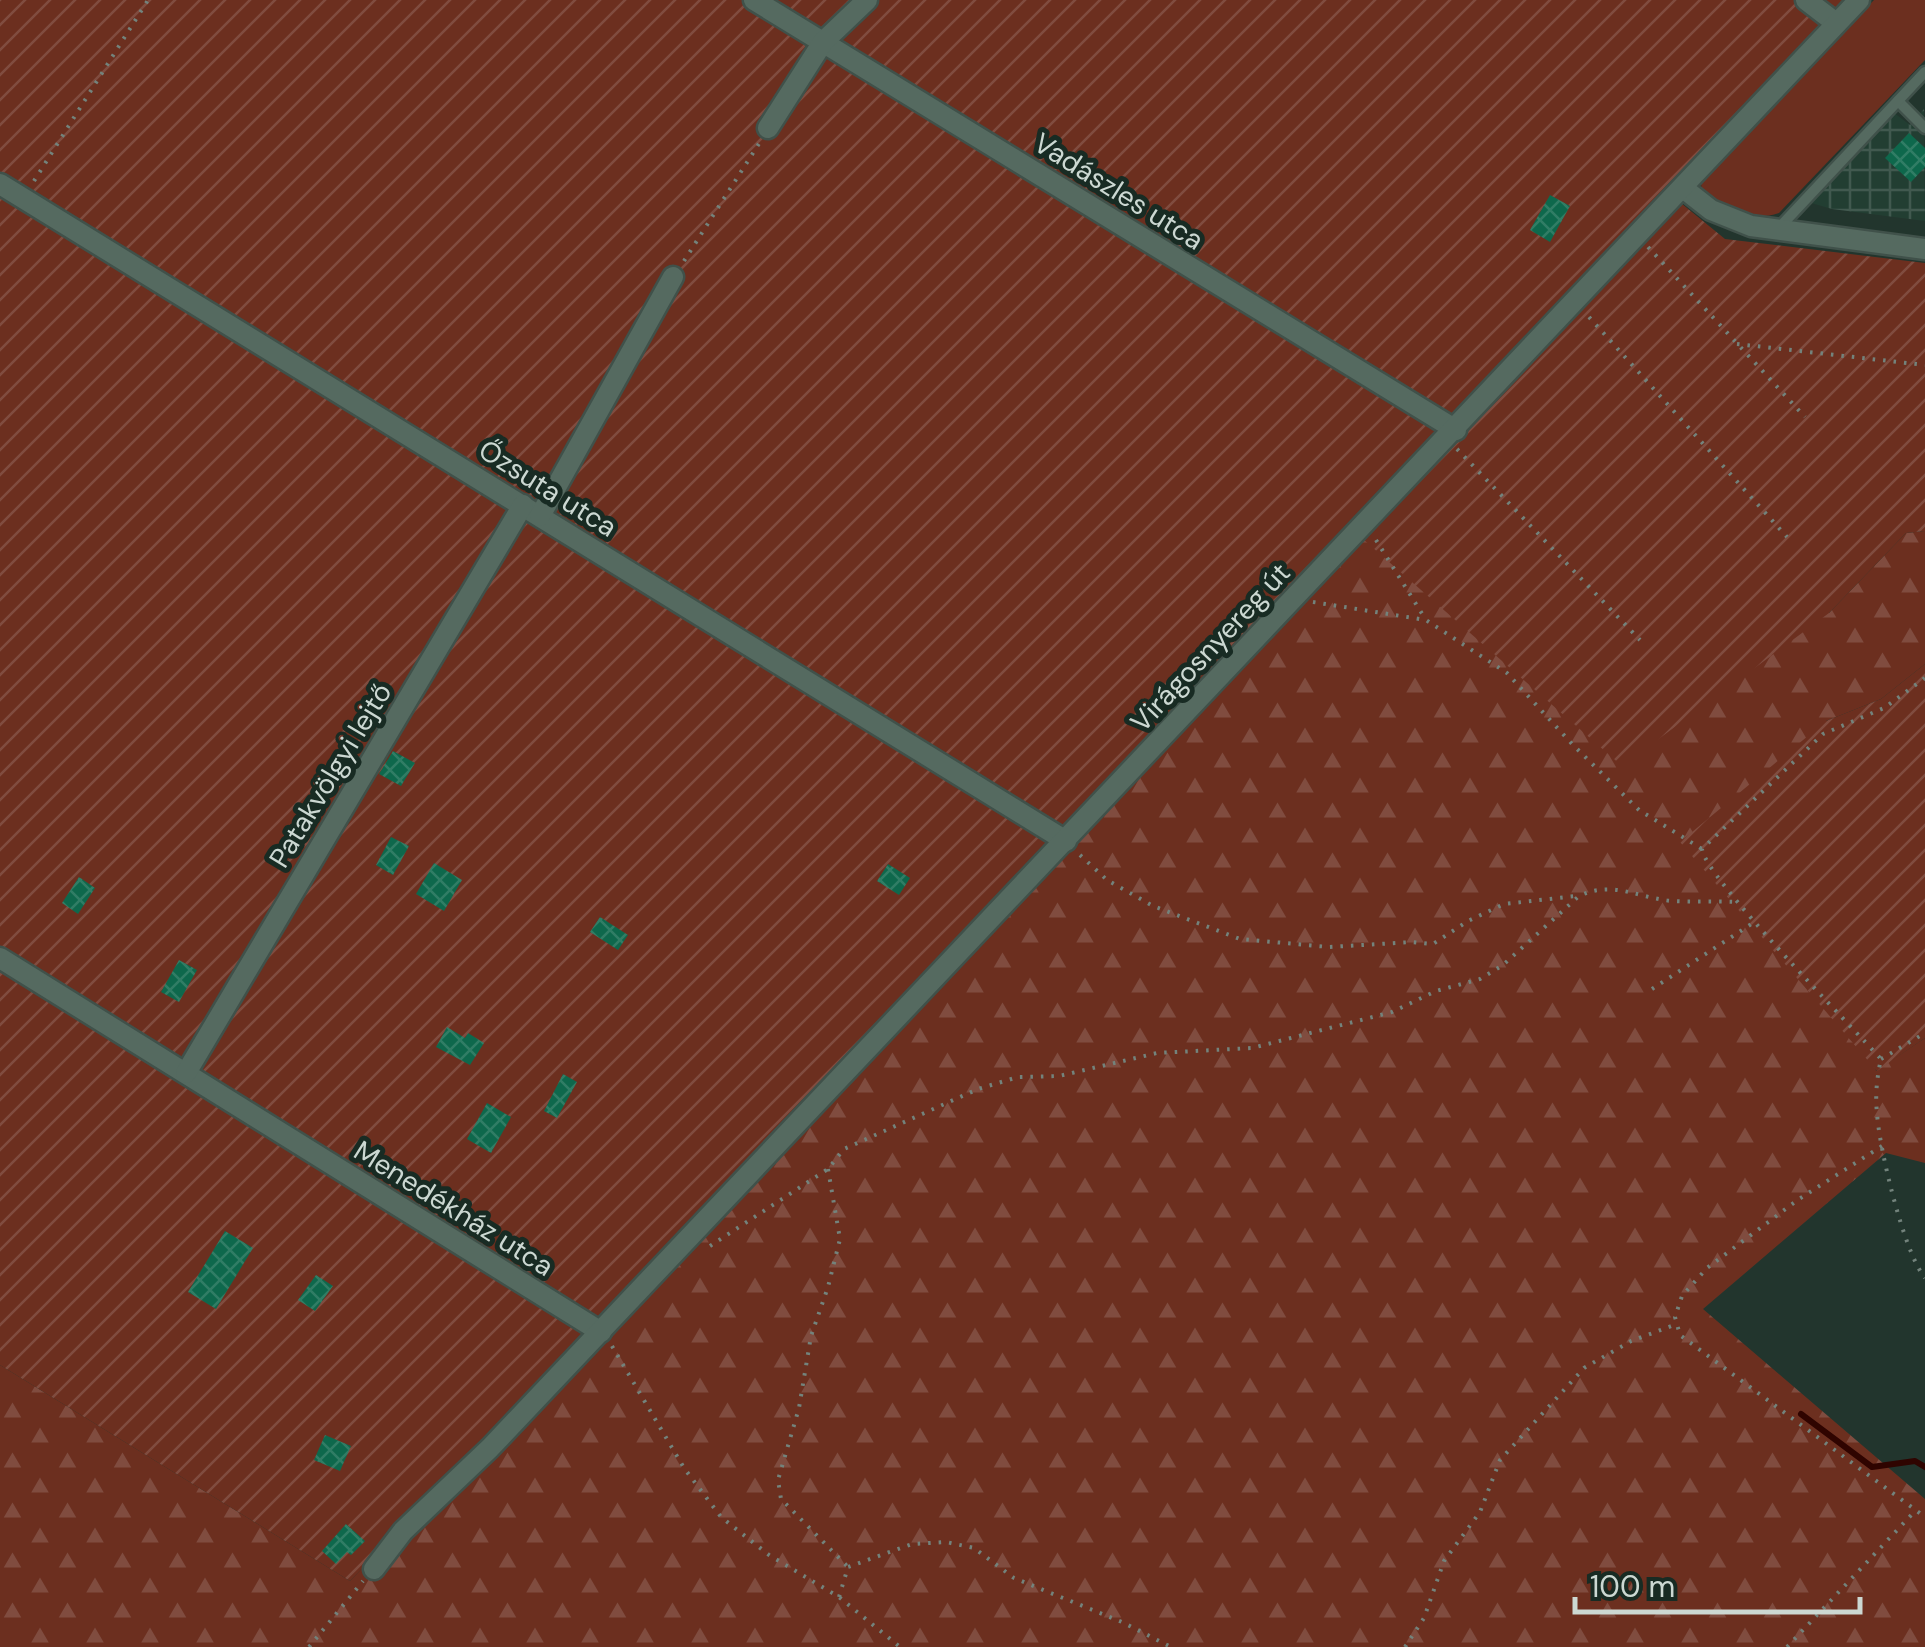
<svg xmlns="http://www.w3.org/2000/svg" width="1925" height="1647" viewBox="0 0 1925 1647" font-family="'DM Sans',sans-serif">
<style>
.industrial{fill:url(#industrial-grid)}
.grass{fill:#6c2f1f}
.forest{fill:url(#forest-firs)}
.garden{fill:url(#garden-furrows)}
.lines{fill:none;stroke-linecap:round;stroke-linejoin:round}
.stream{stroke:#2f0400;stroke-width:6}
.building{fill:url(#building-cross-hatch)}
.lane-casing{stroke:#40514a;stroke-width:15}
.street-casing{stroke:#40514a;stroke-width:25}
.path{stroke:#73837c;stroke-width:4;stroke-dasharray:2.5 8;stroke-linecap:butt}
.lane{stroke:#556a60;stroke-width:10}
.street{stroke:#556a60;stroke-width:20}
.labels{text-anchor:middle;stroke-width:10;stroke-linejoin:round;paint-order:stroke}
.street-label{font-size:28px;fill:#ccd8d2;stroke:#182b23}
</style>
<defs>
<pattern id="industrial-grid" width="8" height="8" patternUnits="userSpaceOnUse" patternTransform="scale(2.5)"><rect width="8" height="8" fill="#223e32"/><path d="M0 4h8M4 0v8" fill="none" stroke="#41594f"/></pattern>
<pattern id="forest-firs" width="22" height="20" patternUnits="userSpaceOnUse" patternTransform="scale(2.5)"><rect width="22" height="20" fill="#6c2f1f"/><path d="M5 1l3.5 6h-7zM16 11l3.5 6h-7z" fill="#804c3f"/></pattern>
<pattern id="garden-furrows" width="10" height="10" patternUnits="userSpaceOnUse" patternTransform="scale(2.5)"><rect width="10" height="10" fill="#6c2f1f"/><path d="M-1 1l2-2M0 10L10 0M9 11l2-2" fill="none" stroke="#804c3f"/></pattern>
<pattern id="building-cross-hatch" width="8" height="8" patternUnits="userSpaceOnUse" patternTransform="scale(2.5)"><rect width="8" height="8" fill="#0e684c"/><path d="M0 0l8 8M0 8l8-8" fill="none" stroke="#307d65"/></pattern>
</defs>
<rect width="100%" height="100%" fill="#22352d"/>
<polygon class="industrial" points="1924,109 1925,221 1832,209 1808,202 1894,113 1910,125"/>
<path class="grass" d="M1874,0H1925V60L1779,213C1750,223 1726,208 1702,193L1701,183L1706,174L1786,87Z"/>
<polygon class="forest" points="1925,531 1925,664 1881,699 1826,721 1876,1071 1925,1038 1925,1163 1886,1153 1703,1309 1925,1499 1925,1647 0,1647 0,1365 350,1581 1357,533 1829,613 1906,533"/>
<g class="garden">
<polygon points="0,0 1844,0 1665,190 1725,239 1925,263 1925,531 1906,533 1829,613 1622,766 1356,533 350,1581 0,1365"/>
<polygon points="1925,664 1925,1038 1877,1071 1680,842 1826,721 1881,699"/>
</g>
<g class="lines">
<polyline class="stream" points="1801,1414 1872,1467 1915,1461 1925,1467"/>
</g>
<g class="building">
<polygon points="1909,133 1925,148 1925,167 1911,182 1885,158"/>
<polygon points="1550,195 1570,206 1550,242 1530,230"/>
<polygon points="393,751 415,763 401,786 379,774"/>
<polygon points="391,837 409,846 393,875 376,865"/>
<polygon points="434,863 462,880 444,911 416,894"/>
<polygon points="888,864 910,878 899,895 877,881"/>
<polygon points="79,877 95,888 78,914 62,903"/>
<polygon points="600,917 628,935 618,950 590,932"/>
<polygon points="179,960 197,970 179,1002 161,992"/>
<polygon points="447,1027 465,1038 468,1033 484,1043 470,1065 436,1047"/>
<polygon points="563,1074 577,1082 557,1118 544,1111"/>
<polygon points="487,1103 511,1117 491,1153 467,1139"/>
<polygon points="225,1231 253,1248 216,1309 188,1292"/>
<polygon points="316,1275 333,1286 315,1311 298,1300"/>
<polygon points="325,1435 351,1446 340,1471 314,1460"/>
<polygon points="346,1524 365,1541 351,1555 347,1552 336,1564 322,1551"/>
</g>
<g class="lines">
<defs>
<g id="lane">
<polyline points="1898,101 1925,128"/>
<polyline points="1777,230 1925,72"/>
</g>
<g id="street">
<polyline points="754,0 1456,430"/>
<polyline points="1806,0 1836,23"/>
<polyline points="768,128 823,42 867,0"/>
<polyline points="0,184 1066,841"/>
<polyline points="1683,188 1711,210 1751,226 1925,249"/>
<polyline points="540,516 673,277"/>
<polyline points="0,958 601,1332"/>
<polyline points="186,1073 523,505"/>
<polyline points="374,1569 403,1531 490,1448 1859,0"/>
</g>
</defs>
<use href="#lane" class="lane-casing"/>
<use href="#street" class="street-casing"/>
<g class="path">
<polyline points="34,181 148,0"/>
<polyline points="1648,247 1805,417"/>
<polyline points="684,261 760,142"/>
<polyline points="1589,317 1787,537"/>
<polyline points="1737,344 1925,365"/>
<polyline points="1457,449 1640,640"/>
<polyline points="1376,540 1426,620"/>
<polyline points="1313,602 1426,620 1507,673 1573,745 1639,810 1702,849"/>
<path d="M1925,678L1884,708L1823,734L1702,849C1704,876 1853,1028 1881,1059C1877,1077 1875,1095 1877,1113C1879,1148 1904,1253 1925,1278"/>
<polyline points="1080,855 1107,880 1153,906 1240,939 1329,947 1412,942 1433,944 1468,921 1504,904 1576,896"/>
<polyline points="1652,989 1756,921"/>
<polyline points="1881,1059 1925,1033"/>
<polyline points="1882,1146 1799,1199 1707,1268 1682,1296 1675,1317 1680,1335 1925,1517"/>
<polyline points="828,1169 840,1239 828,1287 811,1336 799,1408 778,1480 781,1499 848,1567"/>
<path d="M710,1246L828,1169L844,1149L978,1089L1018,1077L1059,1076L1157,1053L1252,1048L1392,1012L1436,991L1480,979L1503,965L1579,896C1613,880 1638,898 1672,901C1694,902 1716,901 1737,902"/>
<polyline points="612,1346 684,1468 721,1517 769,1555 839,1597 900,1647"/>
<polyline points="839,1597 848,1567 912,1544 946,1542 974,1548 1014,1578 1122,1622 1171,1647"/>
<polyline points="309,1647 363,1581"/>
<polyline points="1405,1647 1424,1618 1444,1561 1480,1512 1500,1460 1584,1368 1631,1341 1677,1324"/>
<polyline points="1787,1647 1916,1510"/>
</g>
<use href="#lane" class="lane"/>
<use href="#street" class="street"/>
</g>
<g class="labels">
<g class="street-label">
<text transform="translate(1119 191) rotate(32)" y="10">Vadászles utca</text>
<text transform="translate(548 488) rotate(32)" y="10">Őzsuta utca</text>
<text transform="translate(1210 647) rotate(-47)" y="10">Virágosnyereg út</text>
<text transform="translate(330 775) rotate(-59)" y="10">Patakvölgyi lejtő</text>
<text transform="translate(454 1208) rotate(32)" y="10">Menedékház utca</text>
</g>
</g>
<path d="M1575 1597v15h285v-15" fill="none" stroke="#ccd8d2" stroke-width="5"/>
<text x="1590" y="1597" font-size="30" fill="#ccd8d2" stroke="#182b23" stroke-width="8" paint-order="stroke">100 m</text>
</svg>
